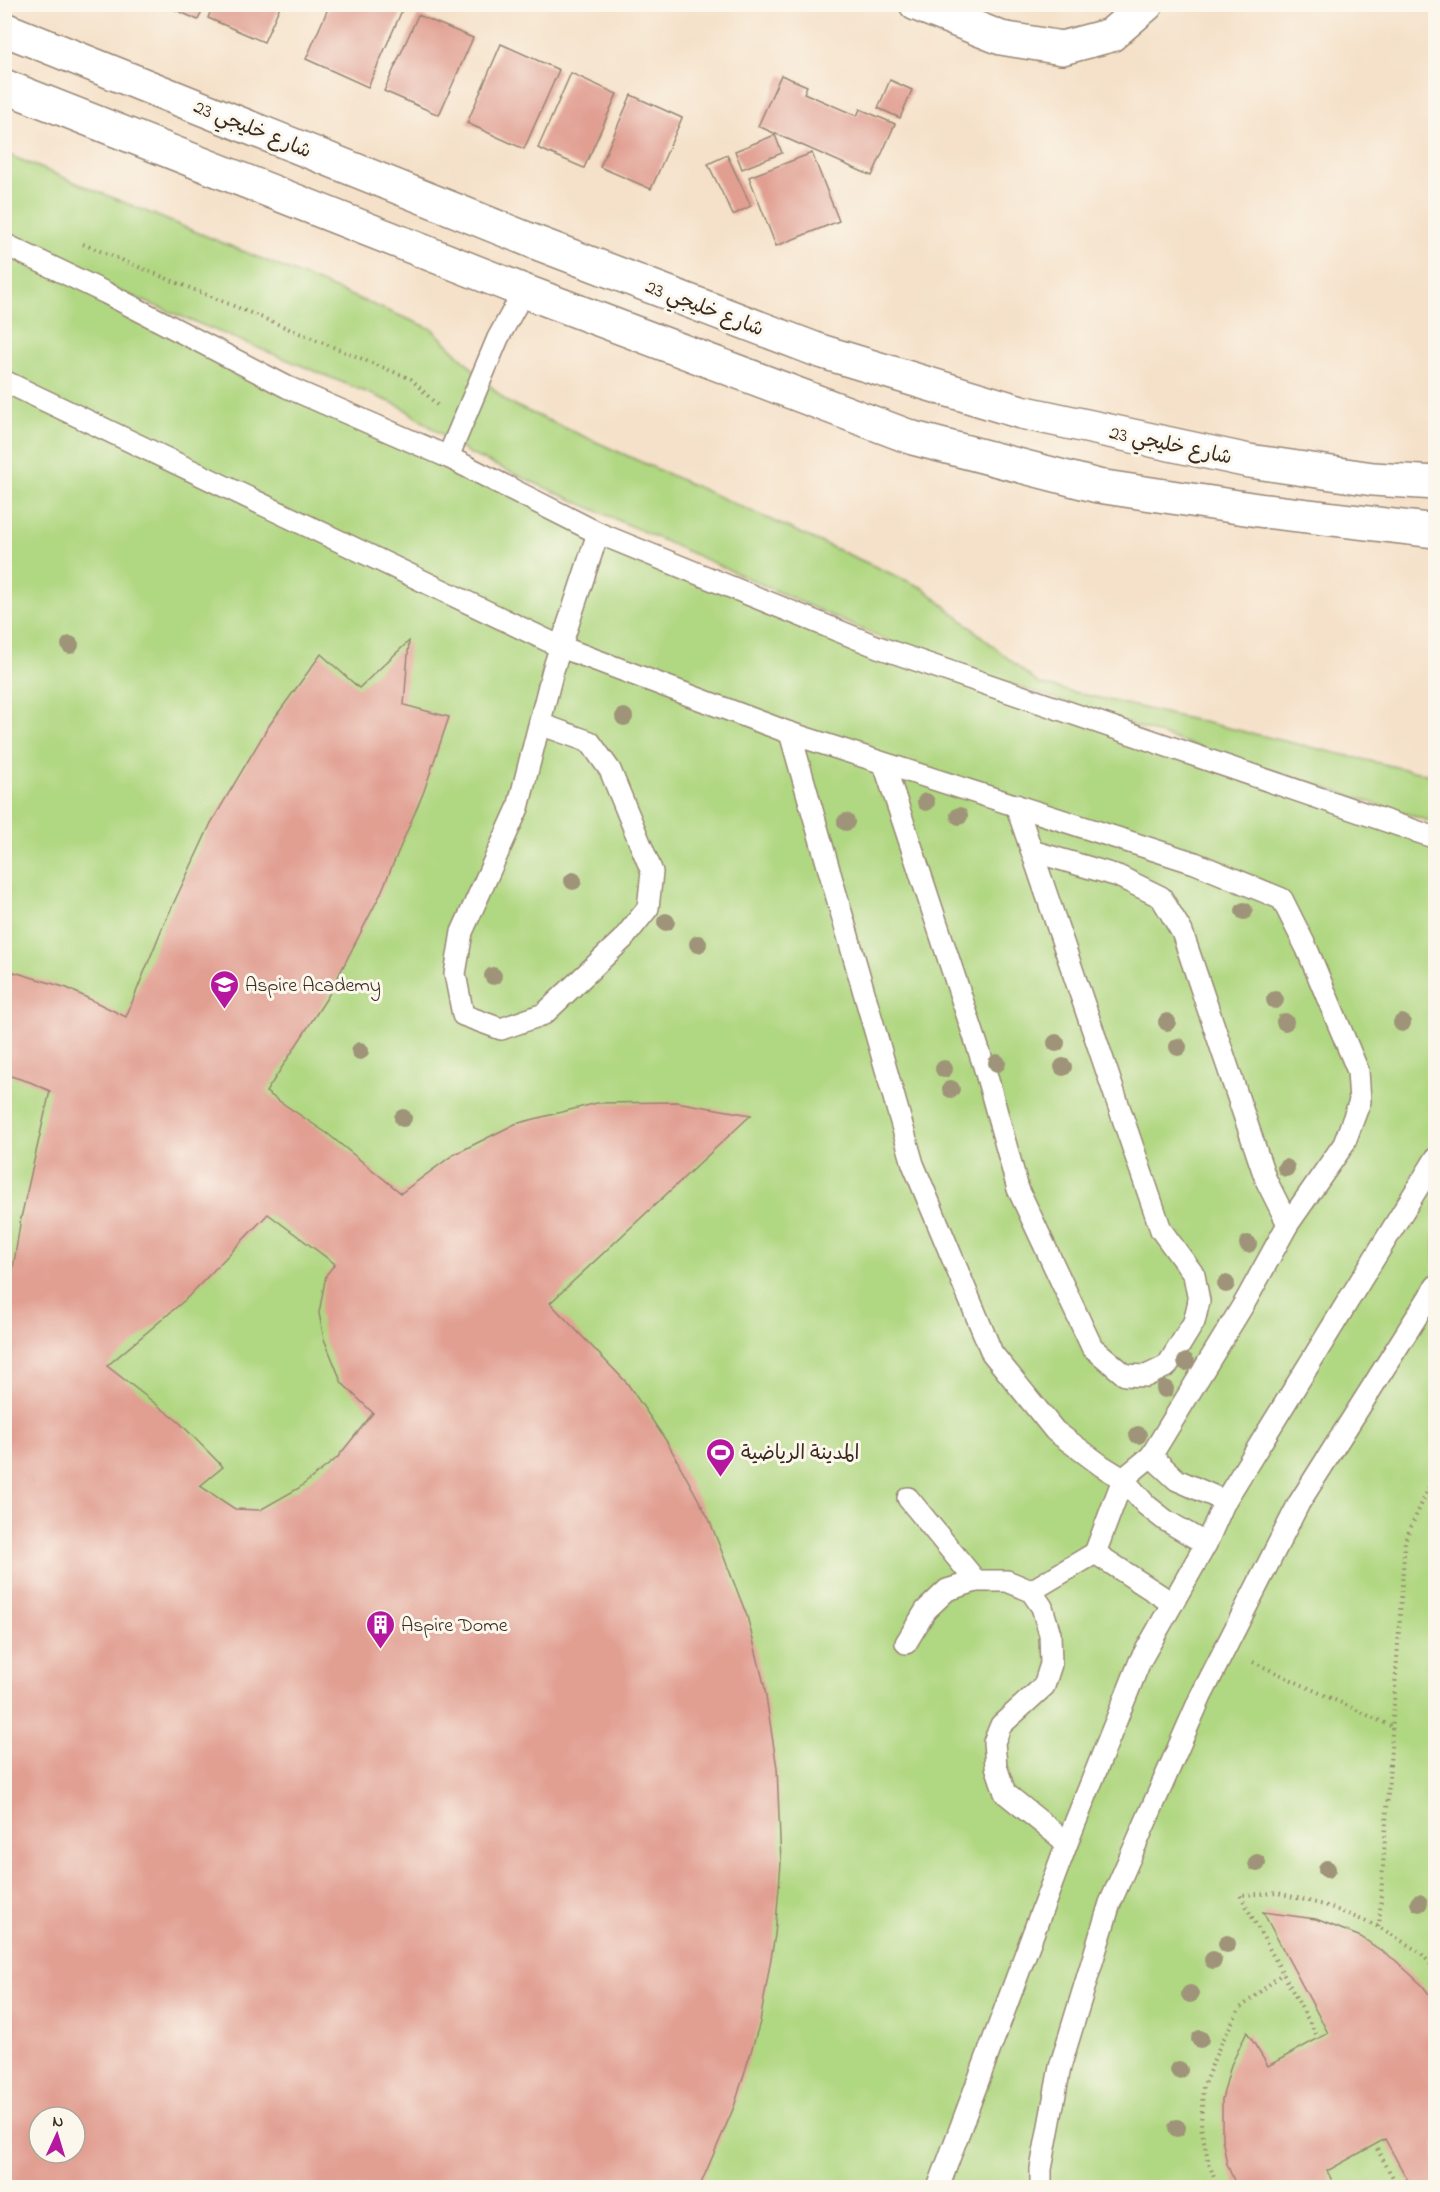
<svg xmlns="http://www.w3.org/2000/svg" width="1440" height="2192" viewBox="0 0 1440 2192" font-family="'Indie Flower','Playpen Sans Arabic',sans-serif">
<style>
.green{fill:#b0d781;stroke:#768050;stroke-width:1.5;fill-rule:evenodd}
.building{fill:#e19f92;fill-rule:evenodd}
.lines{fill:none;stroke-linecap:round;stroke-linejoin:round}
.lane-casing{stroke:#988674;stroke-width:24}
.street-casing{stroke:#988674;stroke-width:36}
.secondary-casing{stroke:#988674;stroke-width:36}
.path{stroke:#988674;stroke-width:4;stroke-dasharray:1.5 4.5;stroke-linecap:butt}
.lane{stroke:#fff;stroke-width:21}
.street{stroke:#fff;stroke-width:33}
.secondary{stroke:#fff;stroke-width:33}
.tree{fill:#9f9479}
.labels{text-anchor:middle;stroke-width:6;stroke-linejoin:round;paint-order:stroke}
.street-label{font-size:20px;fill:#3b2a1e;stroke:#fbf7ec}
.poi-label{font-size:20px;fill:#3b2a1e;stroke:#fbf7ec;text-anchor:start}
</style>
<rect width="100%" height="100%" fill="#fbf7ec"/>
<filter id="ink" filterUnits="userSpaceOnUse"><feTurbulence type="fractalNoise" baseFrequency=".0167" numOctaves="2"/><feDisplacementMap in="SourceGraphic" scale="12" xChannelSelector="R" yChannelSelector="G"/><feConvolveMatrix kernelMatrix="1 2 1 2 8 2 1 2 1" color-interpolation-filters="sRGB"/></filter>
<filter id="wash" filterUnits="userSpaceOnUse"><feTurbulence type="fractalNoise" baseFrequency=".008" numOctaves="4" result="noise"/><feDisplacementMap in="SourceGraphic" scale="24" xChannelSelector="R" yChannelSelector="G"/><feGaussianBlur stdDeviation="1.35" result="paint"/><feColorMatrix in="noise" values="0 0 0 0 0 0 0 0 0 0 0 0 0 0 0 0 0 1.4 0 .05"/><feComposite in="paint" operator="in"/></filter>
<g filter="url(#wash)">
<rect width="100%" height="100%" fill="#f5e1c9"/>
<path class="green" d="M4,153L432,329L507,402L923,588L1039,684L1435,776V823L1171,738L901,647L470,454L400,406L19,250L106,293L287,387L448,457L654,556L878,647L1435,838V2187H5ZM39,2117H75V2153H39Z"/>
<g id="blocks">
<g class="building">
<polygon points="163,4 205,4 198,20"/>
<polygon points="213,4 281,4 264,42 208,18"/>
<polygon points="330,4 400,4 404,6 368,87 306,59"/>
<polygon points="418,15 473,38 439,115 384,91"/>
<polygon points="501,44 559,70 524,149 467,123"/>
<polygon points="571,73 617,94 584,168 538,148"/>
<polygon points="781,75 807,86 804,93 857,116 860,109 895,124 872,176 758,126"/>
<polygon points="890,80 912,90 900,118 878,108"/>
<polygon points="631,95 682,118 651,189 600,167"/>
<polygon points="775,135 782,153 742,169 735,151"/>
<polygon points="812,153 839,221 776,246 749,177"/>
<polygon points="727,155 751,206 733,215 708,164"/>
<path d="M409,641L404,705L449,717L424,791L380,895L328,996L266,1092L328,1134L401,1193L453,1155L515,1124L597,1103L676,1102L751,1115L550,1303L627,1383L667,1442L709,1519L747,1616L764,1684L777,1768L781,1863L775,1935L760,2022L734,2107L699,2188H4V1306L7,1307L21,1218L50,1091L30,1082L4,1074V969L67,988L126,1017L163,926L211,823L268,727L321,654L359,688ZM268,1214L335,1264L326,1275L319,1313L324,1339L342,1383L373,1413L337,1458L299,1488L260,1510L235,1509L200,1486L223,1467L179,1422L107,1366L185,1300ZM39,2117H75V2153H39Z"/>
<polygon points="1263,1912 1316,1919 1361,1937 1395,1960 1422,1985 1436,2003 1436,2188 1412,2188 1385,2139 1327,2171 1336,2188 1237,2188 1227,2164 1222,2138 1222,2099 1231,2065 1247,2032 1268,2066 1328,2033"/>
</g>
</g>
</g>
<g filter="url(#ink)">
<use href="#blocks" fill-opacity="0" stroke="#988674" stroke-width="1.5"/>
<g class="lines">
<defs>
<g id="lane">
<polyline points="4,244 106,293 287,387 448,457 598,533 878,647 1436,838"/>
<polyline points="4,381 561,647 790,733 1195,863 1282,899 1307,949 1358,1071 1360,1101 1344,1144 1288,1224 1245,1302 1151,1456 1177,1480 1225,1501"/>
<polyline points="448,457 498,338 524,291"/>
<polyline points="540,724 590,742 610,770 652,872 648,908 623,939 544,1014 501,1029 463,1015 455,974 462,932 518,808 553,670 598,533"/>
<polyline points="790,733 913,1164 992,1353 1055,1431 1102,1466 1123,1479 1151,1456"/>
<polyline points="884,764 984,1066 1018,1189 1092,1347 1125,1375 1146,1376 1167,1366 1194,1322 1199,1301 1194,1275 1161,1230 1016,805"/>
<polyline points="1032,851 1118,876 1161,897 1182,932 1266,1180 1288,1224"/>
<polyline points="908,1498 976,1581"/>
<polyline points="1031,1591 1095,1553"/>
<polyline points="1172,1603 1095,1553 1123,1479 1146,1505 1165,1520 1206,1544"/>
<polyline points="906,1643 926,1610 947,1590 976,1581 1007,1581 1031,1591 1042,1607 1050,1634 1051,1664 1044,1686 1001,1725 994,1742 996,1766 1005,1793 1067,1843"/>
<polyline points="938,2188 1067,1843 1140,1661 1206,1544 1225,1501 1436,1158"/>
<polyline points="1041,2188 1041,2169 1060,2067 1110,1903 1201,1696 1299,1503 1436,1286"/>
</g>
<polyline id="street" points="916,4 1001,38 1062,48 1111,35 1147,4"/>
<g id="secondary">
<polyline points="4,29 537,243 820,351 1021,412 1249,461 1373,479 1436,483"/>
<polyline points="4,86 524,291 913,438 1098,486 1265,511 1436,531"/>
</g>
</defs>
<use href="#lane" class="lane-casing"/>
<use href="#street" class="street-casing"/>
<use href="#secondary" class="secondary-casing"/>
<g class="path">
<polyline points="83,244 411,379 437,405"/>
<polyline points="1253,1662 1393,1727"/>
<polyline points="1379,1927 1405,1540 1436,1472"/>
<polyline points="1316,2034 1240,1895 1278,1893 1328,1906 1379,1927 1421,1953 1436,1970"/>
<polyline points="1377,2149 1399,2188"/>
<polyline points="1218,2188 1209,2164 1201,2127 1203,2087 1218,2050 1239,2009 1283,1973"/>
</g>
<use href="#lane" class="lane"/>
<use href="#street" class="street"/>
<use href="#secondary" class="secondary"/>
</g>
<g class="tree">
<circle cx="70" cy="645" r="9"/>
<circle cx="624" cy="717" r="9"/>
<circle cx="926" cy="802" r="9"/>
<circle cx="959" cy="816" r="9"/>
<circle cx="846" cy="822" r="9"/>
<circle cx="573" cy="881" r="9"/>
<circle cx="1244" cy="911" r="9"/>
<circle cx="666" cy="922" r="9"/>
<circle cx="698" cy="944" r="9"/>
<circle cx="493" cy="976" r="9"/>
<circle cx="1275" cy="1000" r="9"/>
<circle cx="1167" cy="1022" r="9"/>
<circle cx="1285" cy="1022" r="9"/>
<circle cx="1402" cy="1023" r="9"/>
<circle cx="1056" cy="1043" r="9"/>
<circle cx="1178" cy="1047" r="9"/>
<circle cx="360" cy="1051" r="9"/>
<circle cx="997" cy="1063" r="9"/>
<circle cx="1063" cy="1067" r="9"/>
<circle cx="944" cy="1069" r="9"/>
<circle cx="951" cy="1089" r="9"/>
<circle cx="403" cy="1118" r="9"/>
<circle cx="1286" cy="1168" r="9"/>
<circle cx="1248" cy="1244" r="9"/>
<circle cx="1226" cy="1284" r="9"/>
<circle cx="1186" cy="1362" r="9"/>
<circle cx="1165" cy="1389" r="9"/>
<circle cx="1138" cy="1435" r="9"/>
<circle cx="1257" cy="1863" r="9"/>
<circle cx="1327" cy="1869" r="9"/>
<circle cx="1419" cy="1903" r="9"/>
<circle cx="1227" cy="1944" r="9"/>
<circle cx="1213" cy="1960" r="9"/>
<circle cx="1190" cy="1994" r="9"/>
<circle cx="1200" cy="2039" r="9"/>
<circle cx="1179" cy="2070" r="9"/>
<circle cx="1177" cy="2128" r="9"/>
</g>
</g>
<defs>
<symbol id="school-pin" viewBox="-11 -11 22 30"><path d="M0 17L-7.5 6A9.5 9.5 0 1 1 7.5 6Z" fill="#b5179e" stroke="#fbf7ec"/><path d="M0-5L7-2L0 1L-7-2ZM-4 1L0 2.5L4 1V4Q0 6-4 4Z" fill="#fff"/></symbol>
<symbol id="stadium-pin" viewBox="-11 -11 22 30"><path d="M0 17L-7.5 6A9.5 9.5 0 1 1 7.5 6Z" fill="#b5179e" stroke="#fbf7ec"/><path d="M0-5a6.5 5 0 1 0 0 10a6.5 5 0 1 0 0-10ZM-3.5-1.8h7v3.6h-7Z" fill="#fff"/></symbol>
<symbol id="building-pin" viewBox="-11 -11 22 30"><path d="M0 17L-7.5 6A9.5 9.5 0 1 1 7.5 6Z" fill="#b5179e" stroke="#fbf7ec"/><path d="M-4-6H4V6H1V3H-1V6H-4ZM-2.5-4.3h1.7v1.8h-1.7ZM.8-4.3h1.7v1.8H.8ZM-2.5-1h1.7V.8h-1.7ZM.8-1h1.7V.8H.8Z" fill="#fff"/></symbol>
</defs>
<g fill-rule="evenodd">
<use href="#school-pin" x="208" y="968" width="33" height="45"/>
<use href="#stadium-pin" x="704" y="1436" width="33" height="45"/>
<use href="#building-pin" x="364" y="1608" width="33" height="45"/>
</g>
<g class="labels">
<g class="street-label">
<text transform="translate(253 128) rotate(22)" y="7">شارع خليجي 23</text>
<text transform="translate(705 307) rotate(21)" y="7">شارع خليجي 23</text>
<text transform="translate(1171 444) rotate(12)" y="7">شارع خليجي 23</text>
</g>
<g class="poi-label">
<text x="245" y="991">Aspire Academy</text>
<text x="741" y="1459">المدينة الرياضية</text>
<text x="401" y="1631">Aspire Dome</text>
</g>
</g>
<rect width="1440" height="2192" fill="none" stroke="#fbf7ec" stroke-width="24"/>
<g transform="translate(57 2135) rotate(4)"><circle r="28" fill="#fbf7ec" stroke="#aea59a" stroke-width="1.5"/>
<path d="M0-4.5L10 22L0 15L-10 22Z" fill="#b5179e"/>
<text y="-9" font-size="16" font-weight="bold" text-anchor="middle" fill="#3b2a1e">N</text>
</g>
</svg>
